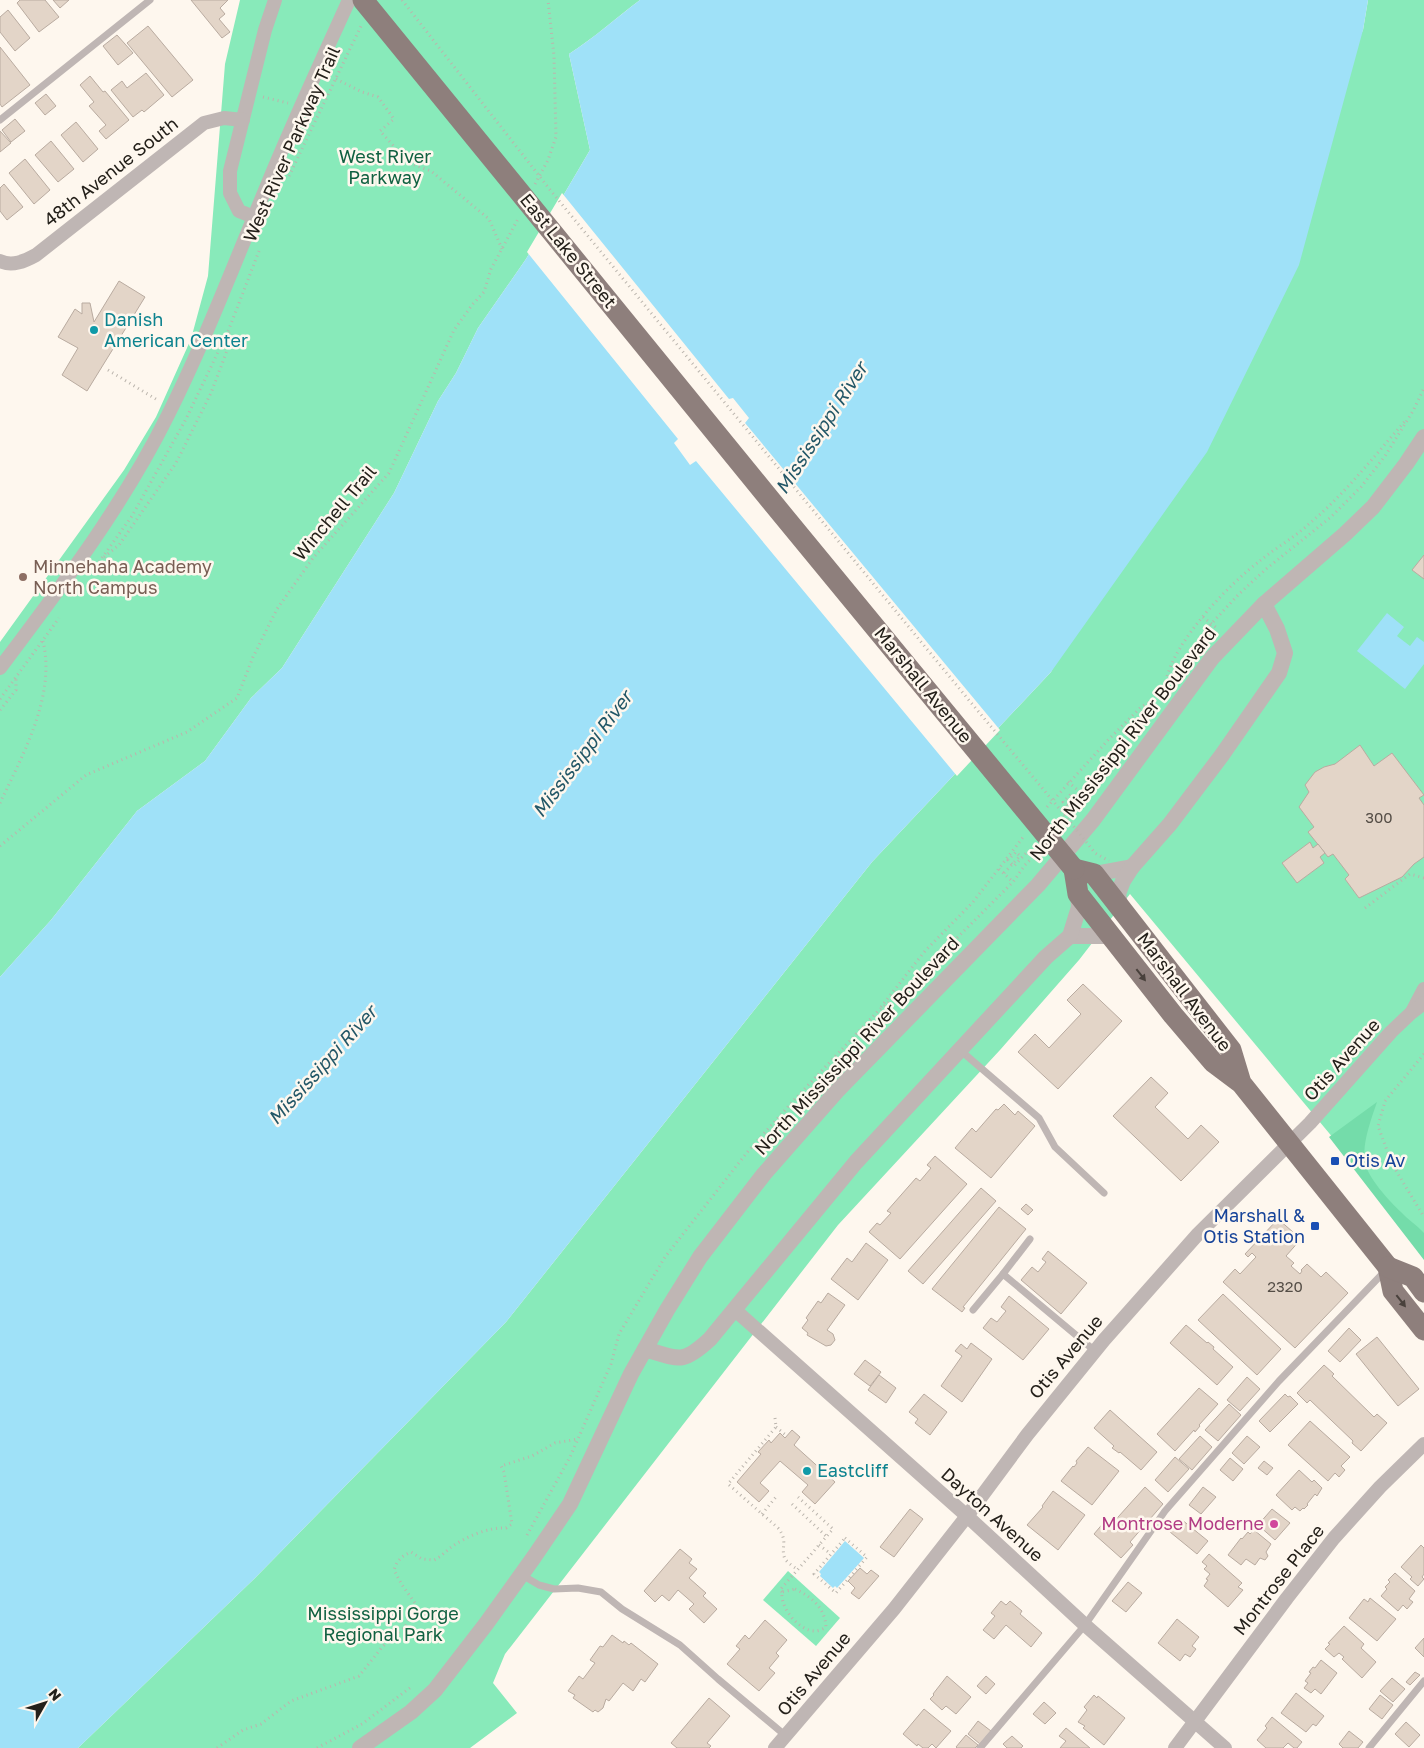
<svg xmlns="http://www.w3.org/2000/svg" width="1424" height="1748" viewBox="0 0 1424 1748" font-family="'Golos Text',sans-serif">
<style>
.green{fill:#88eaba}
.forest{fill:#74dcaa}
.water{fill:#9fe1f8}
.pier{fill:#fef7ee}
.building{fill:#e3d5c8;stroke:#b9aba0}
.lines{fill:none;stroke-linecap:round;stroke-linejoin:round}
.path{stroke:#bbb5ad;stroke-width:3;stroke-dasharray:1 4;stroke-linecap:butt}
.service{stroke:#bfb6b4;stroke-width:7}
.minor{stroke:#bfb6b4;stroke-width:14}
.tertiary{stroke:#bfb6b4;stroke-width:16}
.primary{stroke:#8e7f7c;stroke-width:21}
.path-bridge{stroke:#bbb5ad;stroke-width:3;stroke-dasharray:1 4;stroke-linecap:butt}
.primary-bridge{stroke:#8e7f7c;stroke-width:21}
.oneway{fill:#49413c}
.culture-dot{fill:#0f9aa8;stroke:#fef7ee;stroke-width:2}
.education-dot{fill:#8d6e63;stroke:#fef7ee;stroke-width:2}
.transit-dot{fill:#1a4fb4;stroke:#fef7ee;stroke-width:2}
.hotel-dot{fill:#d1479c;stroke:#fef7ee;stroke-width:2}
.labels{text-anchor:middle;stroke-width:5;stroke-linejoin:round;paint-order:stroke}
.number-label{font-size:15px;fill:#544d46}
.street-label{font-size:18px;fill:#24201a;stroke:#fef7ee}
.park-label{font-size:18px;fill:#106141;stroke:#fef7ee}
.culture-label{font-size:18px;fill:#0d838f;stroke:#fef7ee;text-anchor:start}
.education-label{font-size:18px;fill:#785e54;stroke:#fef7ee;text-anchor:start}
.transit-label{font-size:18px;fill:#164399;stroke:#fef7ee;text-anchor:start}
.hotel-label{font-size:18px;fill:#b23c85;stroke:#fef7ee;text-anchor:end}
.water-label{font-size:19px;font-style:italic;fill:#235767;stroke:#fef7ee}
</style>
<rect width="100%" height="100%" fill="#fef7ee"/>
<g class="green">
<path d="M240,0H640C616,18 594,38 569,54L590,150L526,259L478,328L456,373L438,401L394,493L282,668L251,698L205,761L137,811L51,920L0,977V642L124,470L156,417L191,339L208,276L225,64Z"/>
<polygon points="1368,0 1424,0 1424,1254 1334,1139 1130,894 1079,960 1000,1050 838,1225 505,1654 493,1683 517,1713 470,1748 78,1748 255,1578 506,1322 872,862 1051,672 1363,30"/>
<polygon points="788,1571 840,1618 816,1646 763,1600"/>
</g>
<path class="forest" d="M1377,1102C1371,1120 1362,1143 1365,1162C1367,1177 1390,1202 1401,1212C1408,1220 1417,1225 1424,1233V1260L1329,1137Z"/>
<g class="water">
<path d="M640,0H1368L1363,30L1299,265L1207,452L1051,672L872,862L506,1322L255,1578L78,1748H0V977L51,920L137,811L205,761L251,698L282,668L394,493L438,401L456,373L478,328L526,259L590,150L569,54C595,37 616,18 640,0Z"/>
<polygon points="1387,613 1404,627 1397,636 1410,646 1417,637 1424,642 1424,664 1405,689 1357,651"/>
<polygon points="845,1541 864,1558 837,1588 835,1586 833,1588 820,1576 821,1574 819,1572"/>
</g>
<polygon class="pier" points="562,193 729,399 733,398 749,418 745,423 1000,730 957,776 696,461 690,465 674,443 678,439 527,252"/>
<g class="building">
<polygon points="20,0 45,0 59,17 39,32 17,3"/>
<polygon points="53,0 69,0 60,8"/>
<polygon points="191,0 228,0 220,8 225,14 219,19 230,32 222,38"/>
<polygon points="8,10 30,38 15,51 0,32 0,17"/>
<polygon points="148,26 193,80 172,97 127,43"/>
<polygon points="117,35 133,53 118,65 103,46"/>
<polygon points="0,47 30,85 2,107 0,104"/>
<polygon points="146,73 164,95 144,112 142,110 133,117 111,90 122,81 127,88"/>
<polygon points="90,76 103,92 105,91 129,120 106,139 99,131 106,125 89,106 94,102 80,85"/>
<polygon points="46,94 56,106 45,115 35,103"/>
<polygon points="15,119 25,131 11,142 2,130"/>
<polygon points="76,122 98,149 83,162 61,135"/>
<polygon points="0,131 11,143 0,152"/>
<polygon points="51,141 74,169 58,182 35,155"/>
<polygon points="25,159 50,190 34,204 9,173"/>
<polygon points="4,184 23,207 7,220 0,211 0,188"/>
<polygon points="119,281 145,297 87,391 62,375 78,348 58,337 75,309 82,314 82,303 90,303 94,322"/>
<polygon points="1424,555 1424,579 1412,570"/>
<polygon points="1360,745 1374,766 1392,753 1424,795 1419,798 1424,805 1424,857 1414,864 1402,877 1359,898 1345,879 1349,875 1333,854 1328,857 1308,832 1314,827 1299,807 1309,792 1305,785 1315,772 1324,767 1335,764"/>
<polygon points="1310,842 1313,848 1318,844 1325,853 1320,857 1324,863 1297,883 1282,863"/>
<polygon points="1083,984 1122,1021 1058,1089 1018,1052 1035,1034 1049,1048 1081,1014 1067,1000"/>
<polygon points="1151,1077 1168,1093 1155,1107 1188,1139 1201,1125 1219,1142 1181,1181 1113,1116"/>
<polygon points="1004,1104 1015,1115 1018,1111 1035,1126 991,1178 955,1148 972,1128 976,1132 996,1109 998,1110"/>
<polygon points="935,1156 967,1184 900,1259 869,1232 877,1223 880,1225 891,1213 887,1211 916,1178 920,1181 931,1168 927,1165"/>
<polygon points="981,1188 996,1201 923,1284 908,1271"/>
<polygon points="1026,1204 1033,1210 1028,1215 1021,1209"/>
<polygon points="999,1207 1026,1229 963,1307 965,1308 962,1312 932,1289"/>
<polygon points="1278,1219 1301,1239 1286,1256 1294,1263 1291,1266 1300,1274 1302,1271 1301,1270 1307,1264 1321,1277 1326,1272 1348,1293 1295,1348 1223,1282 1235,1269 1240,1274 1256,1257 1252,1253 1248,1257 1245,1254"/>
<polygon points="866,1243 888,1260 858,1300 831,1279 847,1258 852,1262"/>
<polygon points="1048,1251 1087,1283 1061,1314 1021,1280 1032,1267 1038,1272 1046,1262 1042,1259"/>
<polygon points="828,1293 845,1305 827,1330 833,1334 835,1340 831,1345 826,1346 807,1335 808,1333 802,1328 808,1320 806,1318 818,1301 821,1303"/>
<polygon points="1223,1294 1281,1349 1257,1375 1198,1320"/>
<polygon points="1009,1296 1049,1329 1023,1360 983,1328 991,1318 997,1322 1006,1311 1001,1307"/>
<polygon points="1186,1325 1207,1343 1208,1342 1214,1347 1213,1349 1233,1367 1217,1385 1170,1343"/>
<polygon points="1349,1328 1361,1340 1340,1362 1328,1351"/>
<polygon points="1377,1337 1419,1389 1398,1406 1356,1354"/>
<polygon points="971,1343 992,1359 962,1402 941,1386 962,1356 955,1351 961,1344 967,1349"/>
<polygon points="865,1360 881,1372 870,1386 854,1374"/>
<polygon points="1324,1365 1334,1374 1332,1376 1374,1417 1377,1414 1387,1423 1361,1451 1352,1443 1353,1441 1310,1400 1307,1403 1297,1393"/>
<polygon points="879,1375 896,1388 886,1403 868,1390"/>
<polygon points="1247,1377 1260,1389 1240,1411 1227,1400"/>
<polygon points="1199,1388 1218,1404 1199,1425 1200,1426 1195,1432 1194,1430 1175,1451 1157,1434"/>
<polygon points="924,1394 947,1412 930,1435 915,1423 918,1419 909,1412"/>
<polygon points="1285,1394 1288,1397 1290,1396 1298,1404 1270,1432 1259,1421"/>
<polygon points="1229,1404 1241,1415 1218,1441 1205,1430"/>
<polygon points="1110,1410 1157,1452 1141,1470 1120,1452 1119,1453 1112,1448 1114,1446 1094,1428"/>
<polygon points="1310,1421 1350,1457 1341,1466 1345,1470 1339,1477 1335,1473 1328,1481 1288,1445"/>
<polygon points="792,1430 800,1437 794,1445 835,1482 815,1504 802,1492 808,1485 780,1461 760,1483 769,1491 759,1502 737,1482 761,1454 758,1452 769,1440 771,1443 780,1433 785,1438"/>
<polygon points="1200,1436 1212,1447 1192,1470 1179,1459"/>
<polygon points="1247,1436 1260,1447 1244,1464 1232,1453"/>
<polygon points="1088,1447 1119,1471 1092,1505 1061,1481 1073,1466 1074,1467 1077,1463 1076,1461"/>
<polygon points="1175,1457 1189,1469 1168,1492 1155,1480"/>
<polygon points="1230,1458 1243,1469 1233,1481 1220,1470"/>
<polygon points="1264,1461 1273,1468 1267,1475 1258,1468"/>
<polygon points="1299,1470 1312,1482 1314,1480 1322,1488 1317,1496 1315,1494 1307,1504 1308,1505 1304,1509 1303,1508 1300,1511 1295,1507 1292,1510 1276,1495"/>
<polygon points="1145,1487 1163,1504 1130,1542 1133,1545 1121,1558 1094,1534 1105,1521 1110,1526"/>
<polygon points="1203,1487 1216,1497 1201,1514 1189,1505"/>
<polygon points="1053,1491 1085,1515 1058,1550 1027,1525 1043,1507 1042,1506"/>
<polygon points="910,1509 923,1519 894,1557 880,1547"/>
<polygon points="1272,1509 1290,1523 1275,1540 1258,1525"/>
<polygon points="1181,1519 1208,1541 1197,1554 1170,1532"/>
<polygon points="1254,1530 1271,1544 1266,1552 1268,1556 1265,1560 1260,1558 1255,1565 1246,1559 1241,1565 1228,1555 1241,1538 1242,1539 1248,1532 1250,1534"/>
<polygon points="1421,1545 1424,1548 1424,1574 1422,1577 1424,1579 1418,1586 1410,1579 1412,1577 1401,1567"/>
<polygon points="680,1549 692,1559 689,1563 697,1569 689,1578 706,1593 703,1596 717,1609 704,1623 689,1609 694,1604 678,1590 669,1601 662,1595 655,1602 644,1591"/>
<polygon points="1209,1554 1242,1583 1238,1587 1243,1590 1228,1607 1204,1586 1208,1580 1206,1579 1210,1574 1204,1569 1207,1566 1202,1562"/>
<polygon points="860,1568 867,1574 871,1570 879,1576 859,1599 851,1593 855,1588 848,1581"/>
<polygon points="1395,1573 1415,1591 1409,1599 1413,1602 1407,1609 1403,1605 1398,1611 1381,1596 1387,1589 1385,1587 1390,1582 1388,1580"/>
<polygon points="1128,1582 1142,1593 1126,1612 1112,1601"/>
<polygon points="1370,1598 1396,1619 1377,1641 1349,1618 1364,1599 1368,1602"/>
<polygon points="1001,1601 1006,1605 1010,1601 1022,1611 1020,1614 1042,1633 1031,1647 1006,1625 994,1639 983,1630 995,1616 991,1613"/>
<polygon points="1177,1619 1199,1637 1192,1646 1196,1649 1190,1657 1185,1654 1180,1661 1158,1643"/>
<polygon points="765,1620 787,1640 776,1653 779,1656 769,1668 775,1673 759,1691 727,1664 740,1649 736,1646 745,1635 749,1639"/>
<polygon points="1344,1626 1364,1644 1361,1648 1376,1662 1362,1678 1342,1659 1344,1657 1339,1653 1334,1657 1325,1649 1330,1644 1328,1643"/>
<polygon points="612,1635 623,1643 624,1641 629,1645 631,1643 658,1664 645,1682 641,1679 633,1691 623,1683 609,1701 606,1699 603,1708 598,1712 595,1710 593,1712 573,1698 575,1695 568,1691 579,1676 583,1679 595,1663 590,1660 600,1646 603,1647"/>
<polygon points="1424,1638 1424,1657 1415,1648"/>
<polygon points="1321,1660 1337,1673 1321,1694 1315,1689 1311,1693 1304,1688 1308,1683 1305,1681 1311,1673 1309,1672 1313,1667 1315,1668"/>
<polygon points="1415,1672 1420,1675 1410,1685 1406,1682"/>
<polygon points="947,1676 971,1697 956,1714 946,1706 942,1710 930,1699 934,1695 933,1694"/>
<polygon points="986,1676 995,1684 986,1694 977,1686"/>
<polygon points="1392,1678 1405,1689 1393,1702 1380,1691"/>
<polygon points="1296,1693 1324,1716 1316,1726 1313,1724 1306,1732 1281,1713"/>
<polygon points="1094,1695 1097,1698 1098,1696 1125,1718 1104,1745 1083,1728 1085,1726 1078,1722 1087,1710 1084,1707"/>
<polygon points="1380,1695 1393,1705 1382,1719 1369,1709"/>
<polygon points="709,1698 730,1716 707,1743 711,1746 709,1748 677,1748 671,1743"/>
<polygon points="1044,1702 1056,1713 1045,1724 1033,1714"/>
<polygon points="924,1709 951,1731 936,1748 932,1744 928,1748 923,1748 918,1744 917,1746 903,1734"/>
<polygon points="1272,1717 1302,1742 1297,1748 1294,1748 1288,1743 1283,1748 1266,1748 1257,1740 1267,1728 1265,1726"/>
<polygon points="978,1721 991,1731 980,1744 968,1734"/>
<polygon points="1406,1722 1420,1735 1409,1747 1395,1734"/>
<polygon points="1066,1728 1090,1748 1060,1748 1066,1741 1059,1736"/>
<polygon points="1349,1731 1363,1742 1358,1748 1343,1748 1339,1744"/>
<polygon points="966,1735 978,1745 975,1748 957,1748 956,1747"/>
<polygon points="1012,1736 1023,1746 1021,1748 1007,1748 1003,1744"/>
</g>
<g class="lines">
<g class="path">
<polyline points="336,79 362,92 378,97 394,119 380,131 409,163 431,171 489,219 502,249"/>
<polyline points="263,97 288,103"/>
<polyline points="289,176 361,26"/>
<polyline points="535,184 548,160 556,137 554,56 548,0"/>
<polyline points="108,370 159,401"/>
<polyline points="104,557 119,545 176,463 211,393 228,348 229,332"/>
<polyline points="99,562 132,516 186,419 229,329 259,251"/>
<polyline points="1203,617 1218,629"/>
<path d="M1166,681C1174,641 1229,584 1261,560C1277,547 1295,537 1310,523C1346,493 1375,455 1406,420"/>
<polyline points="0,699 59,618"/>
<polyline points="0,710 16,690 16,679"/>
<polyline points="1100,779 1149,712 1152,701 1166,682 1176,674 1211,624 1239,594 1266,569 1331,517 1361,487 1385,456 1413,411 1424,388"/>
<polyline points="1068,782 1087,798"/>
<path d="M0,803C23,754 56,696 43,641"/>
<polyline points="1047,807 1109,739 1141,707 1152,701"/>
<polyline points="1064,814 1078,800 1071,794 1063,802 1069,806 1082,793"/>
<polyline points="0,846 86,775 187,732 237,698 253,657 277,609 313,558 389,473 454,330 472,305 484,292 491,269 518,219"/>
<polyline points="999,869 1013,882"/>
<polyline points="1004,873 1020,856 1016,852 1008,860 1014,866 1027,852"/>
<polyline points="1365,908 1410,874 1424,878"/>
<polyline points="881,1007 925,951 973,902 1024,836"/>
<polyline points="1424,1054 1385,1101 1378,1126 1392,1164 1424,1217"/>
<path d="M775,1418L776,1427L728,1484L778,1528C789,1542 780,1547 785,1559C788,1563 794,1567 798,1570"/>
<polyline points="776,1427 787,1436"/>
<polyline points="792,1504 827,1537"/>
<polyline points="762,1514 776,1497"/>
<polyline points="527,1535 570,1457 611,1364 619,1334 665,1257 749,1150 795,1099 878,1011 898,995 935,960 1013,882 1025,865 1038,852"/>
<polygon points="845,1538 867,1557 836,1593 814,1574"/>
<polyline points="819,1545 831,1554"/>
<path d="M795,1589C812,1597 825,1608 826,1627C823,1629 819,1631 815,1631C799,1631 780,1608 782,1592Z"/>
<polyline points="782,1592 780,1590 833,1529 798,1497"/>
<path d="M217,1748L243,1730L261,1724L291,1701L359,1676L383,1646L405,1627L413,1612L415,1603L402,1585L394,1570C397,1560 402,1556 411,1552L422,1559L434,1560C441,1557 445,1552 450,1548C465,1537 488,1527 506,1528L512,1524L504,1472L501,1466L532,1456L555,1443L578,1439"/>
<polyline points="317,1748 362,1724 411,1687"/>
</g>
<g class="service">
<polyline points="0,120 150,0"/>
<polyline points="960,1050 1039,1118 1055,1147 1104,1193"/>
<polyline points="1003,1274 1030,1239"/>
<polyline points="973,1310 1003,1274 1095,1351"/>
<polyline points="522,1575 539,1585 554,1589 578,1588 601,1592 622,1609 680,1645 718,1679 786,1736"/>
<polyline points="980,1748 1085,1625 1165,1511 1279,1381 1385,1271"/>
<polyline points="1369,1748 1424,1681"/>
</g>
<g class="minor">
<polyline points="254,217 239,211 230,193 230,171 265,30 275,0"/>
<path d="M0,261C12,267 25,261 36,255L204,123L224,118L243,120"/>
<path d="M0,668C61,587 123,506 168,415C205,341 234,264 266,188C292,124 321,62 349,0"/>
<polyline points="1413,1010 1424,989"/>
<polyline points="735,1310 967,1516 1085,1625 1225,1748"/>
<polyline points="775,1748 894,1609 967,1516 1027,1435 1104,1340 1198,1234 1310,1123 1391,1032 1411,1013 1424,1003"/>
<polyline points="1175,1748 1287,1598 1334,1538 1380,1487 1424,1444"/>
</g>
<g class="tertiary">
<polyline points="1094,874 1132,867"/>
<polyline points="1121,910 1118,894 1123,881 1132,867 1170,824 1222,755 1279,673 1285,653 1277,629 1264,604"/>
<polyline points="1070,936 1111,936"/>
<path d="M645,1349C679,1359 682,1365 710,1339L856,1162L1046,957L1070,936L1079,907L1078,894"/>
<polyline points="360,1748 411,1712 435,1690 486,1624 534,1557 570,1504 631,1374 667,1310 700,1257 764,1174 837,1091 1038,885 1093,820 1212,658 1264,604 1345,534 1373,507 1406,464 1424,437"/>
</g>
<g class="primary">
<polyline points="1241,1083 1231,1050 1094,874 1074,869 1078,894 1173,1015 1213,1062 1241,1083 1388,1267 1393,1291 1424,1330"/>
<polyline points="1388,1267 1413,1277 1424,1292"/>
</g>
<polyline class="path-bridge" points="402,0 551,191 963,693 1063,813 1095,853 1109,861"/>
<polyline class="primary-bridge" points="363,0 772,502 1074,869"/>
</g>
<defs><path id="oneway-solid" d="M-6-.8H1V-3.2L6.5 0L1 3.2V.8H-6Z" transform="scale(1.25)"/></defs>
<g class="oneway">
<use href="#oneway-solid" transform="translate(1141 975) rotate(52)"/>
<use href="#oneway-solid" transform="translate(1401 1301) rotate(52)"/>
</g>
<g class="culture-dot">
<circle cx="94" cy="330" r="5"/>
<circle cx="807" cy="1471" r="5"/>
</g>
<circle class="education-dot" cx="23" cy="577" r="5"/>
<g class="transit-dot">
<rect x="1330" y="1156" width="10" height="10" rx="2.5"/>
<rect x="1310" y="1221" width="10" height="10" rx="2.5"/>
</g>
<circle class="hotel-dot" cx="1274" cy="1524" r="5"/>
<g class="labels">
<g class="number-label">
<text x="1379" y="823">300</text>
<text x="1285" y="1292">2320</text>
</g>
<g class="street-label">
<text transform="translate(292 144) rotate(-66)" y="6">West River Parkway Trail</text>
<text transform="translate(111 172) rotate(-38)" y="6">48th Avenue South</text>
<text transform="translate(568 251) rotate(51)" y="6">East Lake Street</text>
<text transform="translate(335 513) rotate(-50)" y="6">Winchell Trail</text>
<text transform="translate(923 685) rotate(51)" y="6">Marshall Avenue</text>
<text transform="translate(1123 744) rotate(-52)" y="6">North Mississippi River Boulevard</text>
<text transform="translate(1184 992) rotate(53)" y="6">Marshall Avenue</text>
<text transform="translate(857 1046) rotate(-47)" y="6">North Mississippi River Boulevard</text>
<text transform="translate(1342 1060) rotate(-48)" y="6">Otis Avenue</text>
<text transform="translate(1066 1357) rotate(-50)" y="6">Otis Avenue</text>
<text transform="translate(992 1515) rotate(42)" y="6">Dayton Avenue</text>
<text transform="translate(1279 1580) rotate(-52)" y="6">Montrose Place</text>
<text transform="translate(814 1674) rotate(-50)" y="6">Otis Avenue</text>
</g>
<g class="park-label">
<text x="385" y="163">West River<tspan x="385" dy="21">Parkway</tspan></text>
<text x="383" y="1620">Mississippi Gorge<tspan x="383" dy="21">Regional Park</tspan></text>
</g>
<g class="culture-label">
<text x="104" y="326">Danish<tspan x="104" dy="21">American Center</tspan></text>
<text x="817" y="1477">Eastcliff</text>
</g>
<g class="education-label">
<text x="33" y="573">Minnehaha Academy<tspan x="33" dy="21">North Campus</tspan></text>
</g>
<g class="transit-label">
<text x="1345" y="1167">Otis Av</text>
<text x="1305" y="1222" text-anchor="end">Marshall &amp;<tspan x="1305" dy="21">Otis Station</tspan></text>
</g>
<g class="hotel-label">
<text x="1264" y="1530">Montrose Moderne</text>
</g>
<g class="water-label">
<text transform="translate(821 428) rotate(-57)" y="7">Mississippi River</text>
<text transform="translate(582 754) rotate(-53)" y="7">Mississippi River</text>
<text transform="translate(322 1065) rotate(-48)" y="7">Mississippi River</text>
</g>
</g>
<g transform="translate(45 1703) rotate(51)" stroke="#fef7ee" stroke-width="4" paint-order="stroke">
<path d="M0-4L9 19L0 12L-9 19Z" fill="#24201a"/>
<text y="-8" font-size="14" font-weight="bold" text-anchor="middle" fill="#24201a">N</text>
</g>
</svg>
